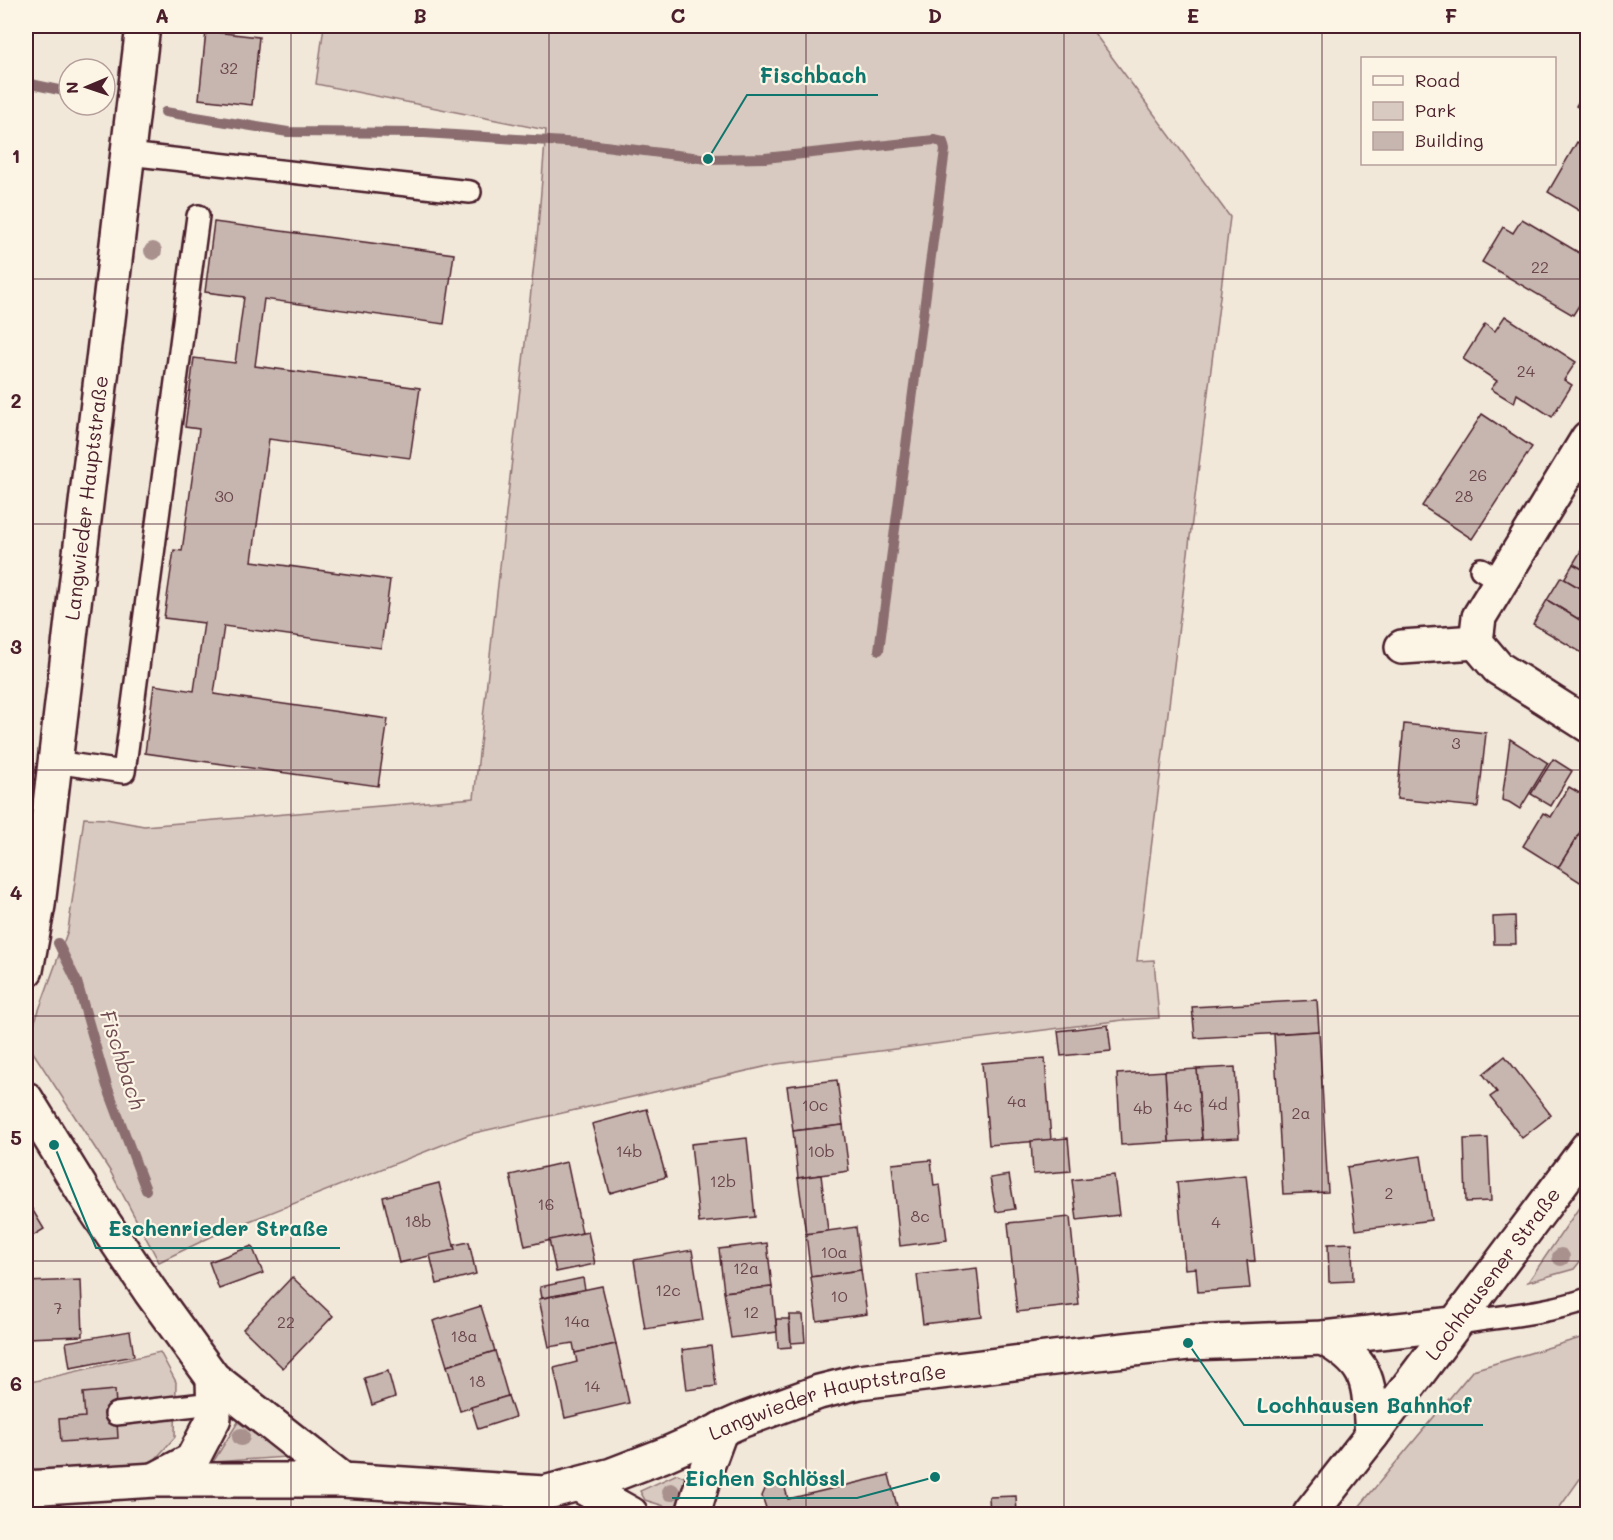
<svg xmlns="http://www.w3.org/2000/svg" width="1613" height="1540" viewBox="0 0 1613 1540" font-family="Mali,sans-serif">
<style>
.green{fill:#d8cac0;stroke:#917476;stroke-width:1.5}
.lines{fill:none;stroke-linecap:round;stroke-linejoin:round}
.stream{stroke:#8b6d6f;stroke-width:10}
.building{fill:#c7b6af;stroke:#4a1f2b;stroke-width:1.5}
.lane-casing{stroke:#4a1f2b;stroke-width:26}
.street-casing{stroke:#4a1f2b;stroke-width:38}
.secondary-casing{stroke:#4a1f2b;stroke-width:38}
.lane{stroke:#fcf5e5;stroke-width:21}
.street{stroke:#fcf5e5;stroke-width:33}
.secondary{stroke:#fcf5e5;stroke-width:33}
.tree{fill:#a9918e}
.grid{fill:none;stroke:#4a1f2b;stroke-width:1.5;stroke-opacity:0.55}
.labels{text-anchor:middle;stroke-width:4.5;stroke-linejoin:round;paint-order:stroke}
.number-label{font-size:16px;fill:#69454c}
.street-label{font-size:20px;fill:#4a1f2b;stroke:#fcf5e5}
.water-label{font-size:21px;font-style:italic;fill:#704c53;stroke:#fcf5e5}
.leader{fill:none;stroke:#0f766e;stroke-width:2}
.callout-dot{fill:#0f766e;stroke:#fcf5e5;stroke-width:2}
.callout-label{font-size:21px;text-anchor:middle;font-weight:bold;fill:#0f766e;stroke:#fcf5e5;stroke-width:4.5;stroke-linejoin:round;paint-order:stroke}
.neatline{fill:none;stroke:#4a1f2b;stroke-width:2}
.grid-label{font-size:20px;text-anchor:middle;font-weight:bold;fill:#4a1f2b}
</style>
<rect width="100%" height="100%" fill="#f1e8da"/>
<filter id="ink" filterUnits="userSpaceOnUse"><feTurbulence type="fractalNoise" baseFrequency=".0167" numOctaves="2"/><feDisplacementMap in="SourceGraphic" scale="12" xChannelSelector="R" yChannelSelector="G"/><feConvolveMatrix kernelMatrix="1 2 1 2 8 2 1 2 1" color-interpolation-filters="sRGB"/></filter>
<g filter="url(#ink)">
<g class="green">
<polygon points="324,26 1089,26 1230,217 1137,961 1154,960 1159,1018 1123,1020 777,1064 470,1134 219,1233 159,1262 110,1171 27,1043 68,930 84,818 106,819 144,826 474,798 538,228 546,130 316,84"/>
<polygon points="1587,1196 1587,1253 1574,1269 1528,1282"/>
<polygon points="1587,1336 1587,1469 1555,1514 1353,1514 1473,1370"/>
<polygon points="160,1352 176,1382 175,1437 152,1463 26,1475 26,1383"/>
<polygon points="238,1422 287,1457 213,1462"/>
<polygon points="677,1474 687,1478 680,1511 645,1500 640,1491"/>
</g>
<g class="lines">
<g class="stream">
<polyline points="26,83 69,92"/>
<polyline points="165,112 288,132 424,133 581,143 708,159 765,158 934,140 943,142 945,150 879,650"/>
<polyline points="58,943 77,982 107,1086 146,1190"/>
</g>
</g>
<g class="building">
<polygon points="206,31 259,37 252,105 199,99"/>
<polygon points="1588,85 1588,113 1576,106"/>
<polygon points="1577,142 1588,149 1588,216 1548,192"/>
<polygon points="1522,219 1588,258 1588,273 1583,280 1588,282 1588,291 1573,315 1482,262 1503,227 1513,233"/>
<polygon points="214,222 454,254 444,324 264,299 255,366 420,388 410,458 269,439 252,561 390,580 381,648 224,626 214,694 388,719 378,786 145,753 154,685 194,691 204,623 164,618 174,550 182,551 199,429 185,427 194,358 235,363 244,297 205,292"/>
<polygon points="1505,316 1576,362 1564,380 1572,385 1552,417 1517,394 1514,403 1491,389 1497,381 1463,359 1485,324 1495,331"/>
<polygon points="1482,414 1532,447 1472,539 1422,506"/>
<polygon points="1582,549 1588,552 1588,572 1573,564"/>
<polygon points="1573,564 1588,572 1588,593 1564,579"/>
<polygon points="1561,577 1588,593 1588,625 1547,600"/>
<polygon points="1547,600 1588,625 1587,656 1533,624"/>
<polygon points="1404,724 1486,733 1478,807 1397,799"/>
<polygon points="1510,739 1548,763 1520,809 1509,802 1502,800"/>
<polygon points="1553,759 1572,771 1551,806 1531,794"/>
<polygon points="1569,787 1588,798 1588,820 1558,868 1523,846 1543,813 1551,817"/>
<polygon points="1580,832 1588,838 1588,887 1558,868"/>
<polygon points="1515,916 1516,944 1494,944 1493,917"/>
<polygon points="1317,1000 1319,1031 1195,1038 1192,1007"/>
<polygon points="1108,1025 1111,1051 1061,1056 1058,1031"/>
<polygon points="1319,1031 1328,1192 1283,1194 1274,1034"/>
<polygon points="1505,1056 1551,1115 1522,1138 1490,1097 1497,1092 1483,1074"/>
<polygon points="1045,1058 1051,1140 989,1145 982,1063"/>
<polygon points="1235,1067 1239,1138 1202,1140 1197,1069"/>
<polygon points="1197,1069 1202,1140 1169,1142 1165,1071"/>
<polygon points="1165,1071 1169,1142 1121,1145 1117,1074"/>
<polygon points="837,1080 843,1125 793,1131 787,1086"/>
<polygon points="647,1109 666,1177 610,1193 592,1124"/>
<polygon points="843,1125 849,1171 798,1178 793,1131"/>
<polygon points="747,1138 755,1217 699,1223 691,1144"/>
<polygon points="1068,1138 1071,1171 1033,1174 1031,1141"/>
<polygon points="1488,1138 1491,1201 1466,1202 1464,1139"/>
<polygon points="1421,1156 1431,1220 1356,1230 1347,1167"/>
<polygon points="931,1160 934,1186 940,1185 947,1240 900,1246 892,1164"/>
<polygon points="567,1162 582,1233 525,1246 510,1175"/>
<polygon points="821,1175 828,1231 806,1234 798,1178"/>
<polygon points="1009,1175 1015,1209 996,1212 990,1178"/>
<polygon points="1114,1175 1119,1215 1077,1220 1072,1180"/>
<polygon points="1246,1175 1255,1261 1247,1261 1250,1288 1198,1292 1196,1268 1185,1269 1177,1182"/>
<polygon points="439,1183 455,1250 399,1263 383,1197"/>
<polygon points="26,1199 44,1229 26,1240"/>
<polygon points="1070,1217 1079,1305 1017,1312 1008,1223"/>
<polygon points="856,1227 861,1270 811,1277 806,1234"/>
<polygon points="588,1232 595,1264 556,1272 549,1240"/>
<polygon points="469,1242 476,1274 437,1284 430,1255 455,1250 454,1245"/>
<polygon points="767,1243 772,1287 724,1292 719,1249"/>
<polygon points="1352,1243 1353,1281 1329,1282 1328,1244"/>
<polygon points="252,1246 263,1273 219,1289 209,1262"/>
<polygon points="692,1250 703,1320 645,1329 634,1260"/>
<polygon points="977,1268 982,1317 923,1324 917,1275"/>
<polygon points="861,1270 867,1314 817,1321 811,1277"/>
<polygon points="292,1277 333,1316 283,1368 243,1329"/>
<polygon points="583,1278 585,1290 542,1298 540,1287"/>
<polygon points="81,1280 83,1336 26,1338 26,1282"/>
<polygon points="602,1286 616,1344 575,1353 573,1343 549,1347 539,1299"/>
<polygon points="772,1287 777,1332 731,1338 724,1292"/>
<polygon points="481,1306 495,1351 447,1366 433,1321"/>
<polygon points="789,1315 803,1315 805,1342 791,1343"/>
<polygon points="776,1319 789,1319 791,1347 778,1348"/>
<polygon points="130,1331 134,1356 70,1368 66,1342"/>
<polygon points="616,1344 629,1403 565,1418 554,1368 577,1362 575,1353"/>
<polygon points="711,1346 716,1386 687,1390 682,1350"/>
<polygon points="495,1351 508,1396 460,1411 447,1366"/>
<polygon points="388,1371 395,1397 372,1405 364,1378"/>
<polygon points="115,1390 118,1438 61,1442 59,1419 85,1417 83,1393"/>
<polygon points="508,1396 515,1417 478,1429 471,1407"/>
<polygon points="889,1475 899,1514 768,1514 762,1496 766,1487 777,1483 785,1488 788,1499"/>
<polygon points="1016,1496 1017,1514 990,1514 989,1497"/>
</g>
<g class="lines">
<defs>
<g id="lane">
<polyline points="128,154 470,192"/>
<polyline points="1481,569 1502,582"/>
<polyline points="54,762 124,772 198,216"/>
<path d="M1454,1324C1499,1316 1545,1314 1588,1299"/>
<polyline points="116,1414 213,1403"/>
</g>
<g id="street">
<polyline points="1588,438 1479,617 1476,642 1498,668 1588,725"/>
<polyline points="1402,647 1476,642"/>
<polyline points="156,1479 192,1460 214,1418 213,1378"/>
<polyline points="579,1485 631,1514"/>
<polyline points="26,1488 155,1480 343,1480"/>
<polyline points="693,1514 708,1464 721,1429"/>
</g>
<g id="secondary">
<path id="s1" d="M26,970L38,905L143,26"/>
<path id="s2" d="M26,1099L84,1193L150,1291L213,1378L343,1480L544,1493L612,1475L664,1455L743,1420L819,1392L859,1382L1070,1356L1188,1343L1323,1338L1454,1324"/>
<path d="M1323,1338C1373,1366 1368,1383 1372,1435"/>
<path id="s3" d="M1310,1514L1372,1435L1588,1147"/>
</g>
</defs>
<use href="#lane" class="lane-casing"/>
<use href="#street" class="street-casing"/>
<use href="#secondary" class="secondary-casing"/>
<use href="#lane" class="lane"/>
<use href="#street" class="street"/>
<use href="#secondary" class="secondary"/>
</g>
<g class="tree">
<circle cx="153" cy="251" r="9"/>
<circle cx="1561" cy="1257" r="9"/>
<circle cx="241" cy="1437" r="9"/>
<circle cx="671" cy="1492" r="9"/>
</g>
</g>
<path class="grid" d="M291,26V1514M549,26V1514M806,26V1514M1064,26V1514M1322,26V1514M26,279H1588M26,524H1588M26,770H1588M26,1016H1588M26,1261H1588"/>
<g class="labels">
<g class="number-label">
<text x="229" y="74">32</text>
<text x="1540" y="273">22</text>
<text x="1526" y="377">24</text>
<text x="1478" y="481">26</text>
<text x="224" y="502">30</text>
<text x="1464" y="502">28</text>
<text x="1456" y="749">3</text>
<text x="1017" y="1107">4a</text>
<text x="1218" y="1110">4d</text>
<text x="815" y="1111">10c</text>
<text x="1183" y="1112">4c</text>
<text x="1143" y="1114">4b</text>
<text x="1301" y="1119">2a</text>
<text x="629" y="1157">14b</text>
<text x="821" y="1157">10b</text>
<text x="723" y="1187">12b</text>
<text x="1389" y="1199">2</text>
<text x="546" y="1210">16</text>
<text x="920" y="1222">8c</text>
<text x="418" y="1227">18b</text>
<text x="1216" y="1228">4</text>
<text x="834" y="1258">10a</text>
<text x="746" y="1274">12a</text>
<text x="668" y="1296">12c</text>
<text x="839" y="1302">10</text>
<text x="58" y="1314">7</text>
<text x="751" y="1318">12</text>
<text x="577" y="1327">14a</text>
<text x="286" y="1328">22</text>
<text x="464" y="1342">18a</text>
<text x="477" y="1387">18</text>
<text x="592" y="1392">14</text>
</g>
<g class="street-label">
<text dy="7" stroke="none"><textPath href="#s1" startOffset="476">Langwieder Hauptstraße</textPath></text>
<text dy="7" stroke="none"><textPath href="#s3" startOffset="302">Lochhausener Straße</textPath></text>
<text dy="7" stroke="none"><textPath href="#s2" startOffset="1002">Langwieder Hauptstraße</textPath></text>
</g>
<g class="water-label">
<text transform="translate(122 1060) rotate(72)" y="7">Fischbach</text>
</g>
</g>
<path class="leader" d="M708 159L747 95H878M54 1145L96 1248H340M1188 1343L1244 1425H1483M935 1477L857 1498H672"/>
<g class="callout-dot">
<circle cx="708" cy="159" r="6"/>
<circle cx="54" cy="1145" r="6"/>
<circle cx="1188" cy="1343" r="6"/>
<circle cx="935" cy="1477" r="6"/>
</g>
<g class="callout-label">
<text x="813" y="83">Fischbach</text>
<text x="218" y="1236">Eschenrieder Straße</text>
<text x="1364" y="1413">Lochhausen Bahnhof</text>
<text x="765" y="1486">Eichen Schlössl</text>
</g>
<rect width="1613" height="1540" fill="none" stroke="#fcf5e5" stroke-width="66"/>
<rect x="1361" y="57" width="195" height="108" fill="#fcf5e5" stroke="#b59f9b" stroke-width="1.5"/>
<rect x="1373" y="76" width="30" height="9" fill="#fcf5e5" stroke="#b59f9b" stroke-width="1.5"/>
<text x="1415" y="87" font-size="18" fill="#4a1f2b">Road</text>
<rect x="1373" y="102" width="30" height="18" fill="#d8cac0" stroke="#b59f9b" stroke-width="1.5"/>
<text x="1415" y="117" font-size="18" fill="#4a1f2b">Park</text>
<rect x="1373" y="132" width="30" height="18" fill="#c7b6af" stroke="#b59f9b" stroke-width="1.5"/>
<text x="1415" y="147" font-size="18" fill="#4a1f2b">Building</text>
<g transform="translate(87 87) rotate(268)"><circle r="28" fill="#fcf5e5" stroke="#b59f9b" stroke-width="1.5"/>
<path d="M0-4.5L10 22L0 15L-10 22Z" fill="#4a1f2b"/>
<text y="-9" font-size="16" font-weight="bold" text-anchor="middle" fill="#4a1f2b">N</text>
</g>
<rect x="33" y="33" width="1547" height="1474" class="neatline"/>
<g class="grid-label">
<text x="162" y="23">A</text>
<text x="420" y="23">B</text>
<text x="678" y="23">C</text>
<text x="935" y="23">D</text>
<text x="1193" y="23">E</text>
<text x="1451" y="23">F</text>
<text x="16" y="163">1</text>
<text x="16" y="408">2</text>
<text x="16" y="654">3</text>
<text x="16" y="900">4</text>
<text x="16" y="1145">5</text>
<text x="16" y="1391">6</text>
</g>
</svg>
